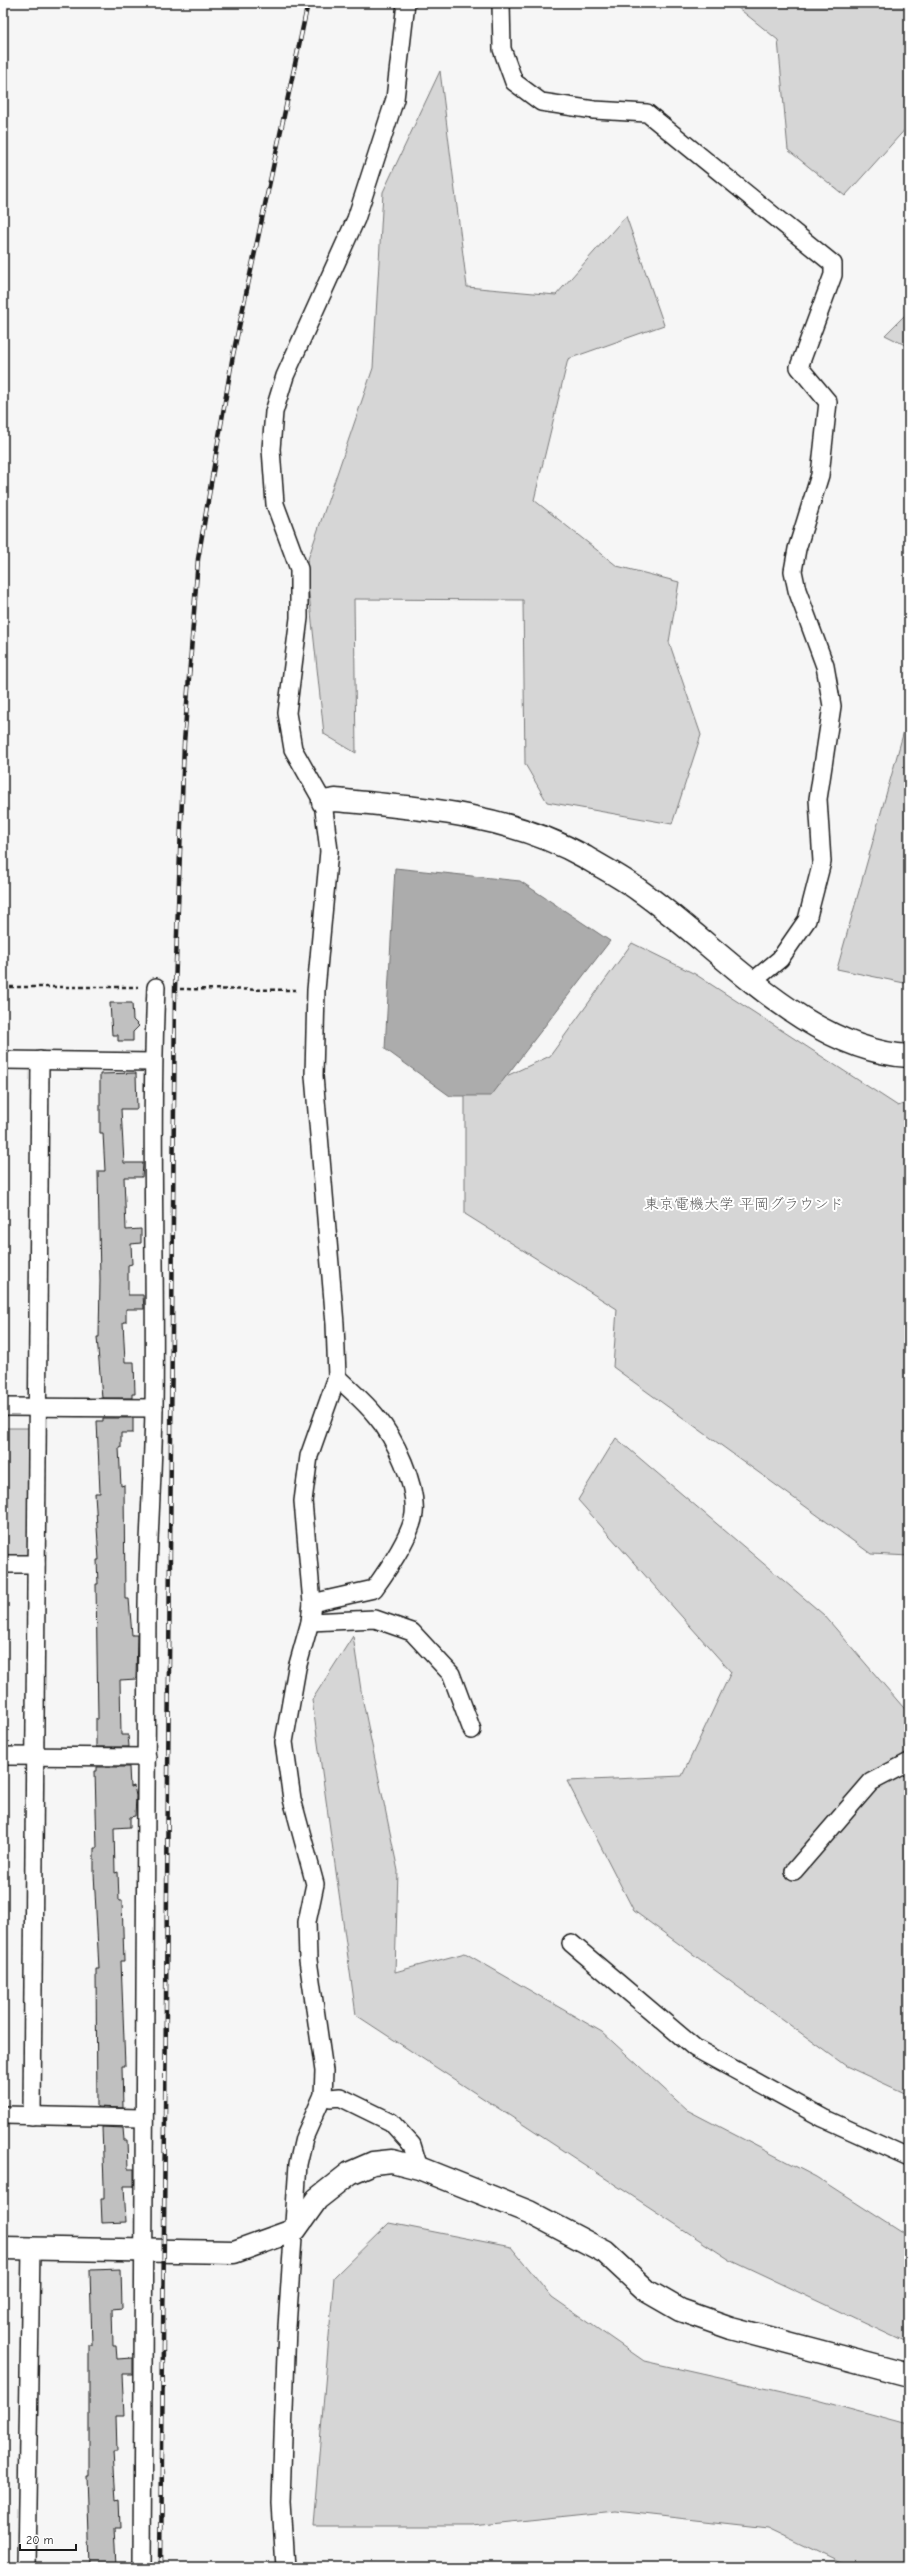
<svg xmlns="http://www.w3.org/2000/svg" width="912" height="2570" viewBox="0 0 912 2570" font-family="'Comic Neue','Klee One',sans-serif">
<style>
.green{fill:#d6d6d6;stroke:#797979}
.water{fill:#acacac;stroke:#727272}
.building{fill:#c0c0c0;stroke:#1c1c1c}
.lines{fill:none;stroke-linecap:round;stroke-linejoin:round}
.street-casing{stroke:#1c1c1c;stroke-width:20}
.secondary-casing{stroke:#1c1c1c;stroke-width:25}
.path{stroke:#1c1c1c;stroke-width:2.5;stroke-dasharray:4 3;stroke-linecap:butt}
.street{stroke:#fff;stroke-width:17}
.secondary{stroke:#fff;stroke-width:22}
.rail-casing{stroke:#1c1c1c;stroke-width:4.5}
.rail{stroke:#fff;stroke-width:3;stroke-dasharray:9;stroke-linecap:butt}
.labels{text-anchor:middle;stroke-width:4;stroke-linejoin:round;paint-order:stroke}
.park-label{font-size:15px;fill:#5d5d5d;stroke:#fff}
</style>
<rect width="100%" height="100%" fill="#f6f6f6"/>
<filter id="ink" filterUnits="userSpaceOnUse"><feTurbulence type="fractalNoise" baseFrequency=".025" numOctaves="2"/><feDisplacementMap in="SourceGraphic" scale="8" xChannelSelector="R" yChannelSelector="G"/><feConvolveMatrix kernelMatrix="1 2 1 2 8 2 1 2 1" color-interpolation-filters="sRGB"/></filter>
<g filter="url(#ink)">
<g class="green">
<polygon points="732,3 909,3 909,125 845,196 788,150 778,40"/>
<polygon points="440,71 467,287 556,295 626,216 664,325 568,359 534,500 617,566 679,582 669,642 701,735 672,824 547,802 525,764 523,600 354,599 356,753 324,734 306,565 373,368 383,192"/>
<polygon points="909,311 909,347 885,335"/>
<polygon points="909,713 909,984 837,969"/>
<polygon points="632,943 695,974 898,1106 909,1102 909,1556 871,1554 613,1367 617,1309 465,1214 465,1095 550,1056"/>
<polygon points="3,1428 31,1428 30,1560 3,1559"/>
<polygon points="616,1438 824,1615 909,1714 909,2095 846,2066 634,1911 567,1781 682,1776 731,1672 578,1500"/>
<polygon points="353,1636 362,1697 398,1871 395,1972 465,1953 602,2032 687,2110 816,2177 909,2237 909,2344 730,2260 356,2015 312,1700"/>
<polygon points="389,2223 511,2247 552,2297 644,2361 813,2399 909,2425 909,2567 849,2567 768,2528 615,2511 472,2526 313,2526 334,2277"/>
</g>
<polygon class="water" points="395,868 520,881 610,941 491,1096 450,1096 385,1049"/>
<g class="building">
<polygon points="110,1003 132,1003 133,1020 139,1026 133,1032 133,1041 118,1041 118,1035 112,1035"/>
<polygon points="136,1073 137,1109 121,1109 124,1163 143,1163 142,1177 124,1177 126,1230 141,1229 141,1243 131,1244 132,1264 128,1265 128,1295 143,1295 144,1309 126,1309 126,1322 123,1322 125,1362 134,1362 135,1394 132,1394 132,1398 102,1398 97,1337 99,1337 100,1280 98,1171 105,1171 103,1133 100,1133 100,1074"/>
<polygon points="103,1418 133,1418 133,1433 121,1433 121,1448 119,1448 121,1486 124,1485 125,1599 129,1599 132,1635 137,1635 136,1679 120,1680 121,1735 128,1735 129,1747 96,1747 96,1719 98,1719 96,1584 98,1584 97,1560 99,1560 95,1493 100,1493 97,1421 103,1421"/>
<polygon points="97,1767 129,1767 130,1787 134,1786 136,1796 135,1816 130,1817 130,1827 114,1828 115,1873 118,1872 119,1901 122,1901 124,1961 121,1961 125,2066 122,2066 123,2108 97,2107 96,1969 99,1969 94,1873 94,1848 97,1848 95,1771 97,1771"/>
<polygon points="102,2127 123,2128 124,2140 127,2140 128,2169 134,2169 134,2186 124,2186 126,2222 102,2223 101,2199 104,2199 104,2185"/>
<polygon points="121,2269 122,2308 112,2309 113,2346 116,2346 117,2359 133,2358 133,2374 122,2374 124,2416 116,2416 117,2452 113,2452 116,2501 119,2500 120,2527 114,2527 116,2567 90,2567 87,2475 89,2475 89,2345 92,2345 90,2270"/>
</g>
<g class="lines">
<defs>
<g id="street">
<polyline points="501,3 502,49 514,82 541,102 594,110 647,113 833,264 833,275 799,367 828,402 820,475 797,549 793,571 797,590 825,666 832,706 818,799 822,862 807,920 780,959 752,982"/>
<polyline points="3,1060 153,1062"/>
<polyline points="3,1407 154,1408"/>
<polyline points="3,1564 36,1564"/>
<path d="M312,1603L374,1589C387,1571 411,1537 414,1514C417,1485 395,1438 376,1416C365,1402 350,1390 337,1377"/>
<polyline points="310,1622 375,1619 412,1632 451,1674 472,1730"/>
<polyline points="3,1756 147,1757"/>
<polyline points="794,1871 871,1782 909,1762"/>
<polyline points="571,1943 695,2048 823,2118 909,2157"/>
<polyline points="323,2095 330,2098 340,2097 391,2122 412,2145 419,2168"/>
<polyline points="3,2115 142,2118"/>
<polyline points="32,2116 40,1060"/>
<polyline points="26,2567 31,2249"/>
<path d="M142,2567C144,2247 144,1927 147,1606C148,1540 153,1474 154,1408C156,1268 150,1128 156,987"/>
<polyline points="285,2567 281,2503 283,2437 287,2327 298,2164 304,2138 323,2095 324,2071 308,1960 307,1922 315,1884 292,1799 284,1742 297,1668 310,1622 312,1603 303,1501 309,1456 337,1377 335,1324 314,1076 316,990 329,851 323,802 293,749 287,713 299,618 299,569 275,504 271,449 274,412 285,376 356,219 395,99 406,3"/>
</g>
<g id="secondary">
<path d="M323,802L335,800C420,808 509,814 585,857C603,868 623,878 640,891C720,947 805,1050 909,1056"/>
<polyline points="3,2248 234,2252 295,2230 317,2199 350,2173 373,2163 392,2161 419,2168 529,2212 605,2252 647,2291 680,2310 731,2328 909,2375"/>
</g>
</defs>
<use href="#street" class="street-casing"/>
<use href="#secondary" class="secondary-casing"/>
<g class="path">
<polyline points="3,987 138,987"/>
<polyline points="173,989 298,990"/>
</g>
<use href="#street" class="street"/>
<use href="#secondary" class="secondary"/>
<defs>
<polyline id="rail" points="161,2567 175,989 184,743 198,559 233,355 308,3"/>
</defs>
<use href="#rail" class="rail-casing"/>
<use href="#rail" class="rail"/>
</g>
</g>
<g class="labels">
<g class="park-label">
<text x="744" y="1209">東京電機大学 平岡グラウンド</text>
</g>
</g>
<rect width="912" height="2570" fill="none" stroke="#fff" stroke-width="16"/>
<rect x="8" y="8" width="896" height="2554" fill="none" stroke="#1c1c1c" stroke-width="1.5" filter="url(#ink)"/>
<path d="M20 2544v6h56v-6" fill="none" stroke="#1c1c1c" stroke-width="2"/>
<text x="26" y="2544" font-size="12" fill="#1c1c1c" stroke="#ffffff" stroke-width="3" paint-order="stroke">20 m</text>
</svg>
